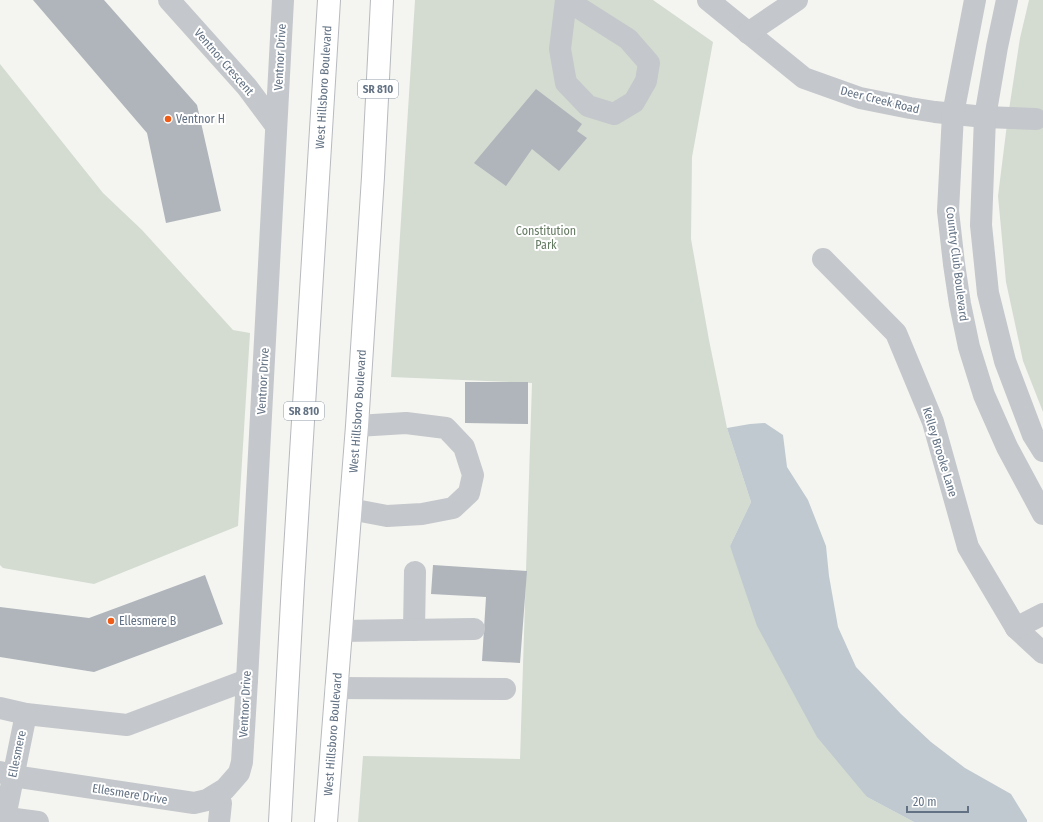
<svg xmlns="http://www.w3.org/2000/svg" width="1043" height="822" viewBox="0 0 1043 822" font-family="'Fira Sans Condensed',sans-serif">
<style>
.green{fill:#d4dcd1}
.water{fill:#bfc9cf}
.building{fill:#afb5bb}
.lines{fill:none;stroke-linecap:round;stroke-linejoin:round}
.major-casing{stroke:#b7babe;stroke-width:24}
.minor{stroke:#c4c7cb;stroke-width:22}
.major{stroke:#fff;stroke-width:22}
.poi-dot{fill:#ee5c17;stroke:#fff;stroke-width:1.5}
.labels{text-anchor:middle;stroke-width:4;stroke-linejoin:round;paint-order:stroke}
.shield{fill:#fff;stroke:#919ca8;stroke-width:1}
.shield-label{font-size:11px;font-weight:bold;fill:#627183}
.street-label{font-size:12px;fill:#627183;stroke:#fff}
.poi-label{font-size:12px;fill:#627183;stroke:#fff;text-anchor:start}
.park-label{font-size:12px;fill:#647a61;stroke:#fff}
</style>
<rect width="100%" height="100%" fill="#f4f5f0"/>
<g class="green">
<polygon points="415,0 653,0 713,42 692,157 691,239 709,340 727,428 751,502 730,546 867,797 914,822 358,822 363,756 520,759 532,383 391,377"/>
<polygon points="1029,0 1043,0 1043,412 1023,361 1006,282 998,196 1008,116 1020,38"/>
<polygon points="0,64 103,193 142,230 233,330 250,333 238,526 94,584 3,568 0,565"/>
</g>
<polygon class="water" points="765,423 783,435 787,467 808,500 826,546 829,576 838,627 856,667 901,714 931,742 965,768 1011,794 1027,820 1027,822 914,822 867,797 817,737 757,626 730,546 751,502 727,428 750,424"/>
<g class="building">
<polygon points="33,0 104,0 197,105 221,211 166,223 147,133"/>
<polygon points="536,89 582,124 577,131 587,138 559,171 532,149 506,186 474,163"/>
<polygon points="465,382 528,382 528,424 465,423"/>
<polygon points="433,565 527,571 520,663 482,661 486,597 431,594"/>
<polygon points="205,575 223,624 94,672 0,657 0,607 89,618"/>
</g>
<g class="lines">
<defs>
<g id="major">
<path id="s1" d="M280,822L293,583L329,0"/>
<path id="s2" d="M326,822L357,426L373,177L382,0"/>
</g>
</defs>
<use href="#major" class="major-casing"/>
<g class="minor">
<polyline points="169,0 247,87 276,126"/>
<polyline points="566,0 560,49 566,83 588,106 614,114 634,102 646,81 649,63 628,39 576,6 574,0"/>
<polyline points="708,0 804,78 860,98 910,108 935,112 985,117 1036,119"/>
<polyline points="975,0 953,114 948,211 954,264 960,304 969,347 984,395 1007,447 1043,514"/>
<polyline points="1007,0 997,47 985,117 981,225 988,293 1005,361 1033,435 1043,451"/>
<polyline points="748,33 797,0"/>
<polyline points="823,259 896,333 933,422 968,547 1016,628 1043,653"/>
<polyline points="350,509 387,516 422,514 453,508 469,493 473,475 464,447 446,428 406,423 357,426"/>
<polyline points="1016,628 1043,614"/>
<polyline points="414,630 415,572"/>
<polyline points="341,631 474,629"/>
<polyline points="336,688 505,689"/>
<polyline points="0,708 26,714 127,725 247,680"/>
<polyline points="0,772 13,776 194,803 207,800 225,789 239,773 242,762 247,680 283,0"/>
<polyline points="216,795 221,803 219,822"/>
<polyline points="0,817 38,822"/>
<polyline points="5,817 26,714"/>
</g>
<use href="#major" class="major"/>
</g>
<g class="poi-dot">
<circle cx="168" cy="119" r="4"/>
<circle cx="111" cy="621" r="4"/>
</g>
<g class="labels">
<g class="shield">
<rect x="358" y="80" width="40" height="18" rx="3"/>
<rect x="284" y="402" width="40" height="18" rx="3"/>
</g>
<g class="shield-label">
<text x="378" y="93">SR 810</text>
<text x="304" y="415">SR 810</text>
</g>
<g class="street-label">
<text transform="translate(280 57) rotate(-87)" y="4">Ventnor Drive</text>
<text transform="translate(224 62) rotate(49)" y="4">Ventnor Crescent</text>
<text dy="4" stroke="none"><textPath href="#s1" startOffset="736">West Hillsboro Boulevard</textPath></text>
<text transform="translate(880 100) rotate(14)" y="4">Deer Creek Road</text>
<text transform="translate(957 264) rotate(83)" y="4">Country Club Boulevard</text>
<text transform="translate(263 381) rotate(-87)" y="4">Ventnor Drive</text>
<text dy="4" stroke="none"><textPath href="#s2" startOffset="412">West Hillsboro Boulevard</textPath></text>
<text transform="translate(940 452) rotate(73)" y="4">Kelley Brooke Lane</text>
<text transform="translate(245 704) rotate(-87)" y="4">Ventnor Drive</text>
<text dy="4" stroke="none"><textPath href="#s2" startOffset="88">West Hillsboro Boulevard</textPath></text>
<text transform="translate(17 754) rotate(-78)" y="4">Ellesmere</text>
<text transform="translate(130 794) rotate(9)" y="4">Ellesmere Drive</text>
</g>
<g class="poi-label">
<text x="176" y="123">Ventnor H</text>
<text x="119" y="625">Ellesmere B</text>
</g>
<g class="park-label">
<text x="546" y="235">Constitution<tspan x="546" dy="14">Park</tspan></text>
</g>
</g>
<path d="M907 806v6h61v-6" fill="none" stroke="#627183" stroke-width="2"/>
<text x="913" y="806" font-size="12" fill="#627183" stroke="#ffffff" stroke-width="3" paint-order="stroke">20 m</text>
</svg>
